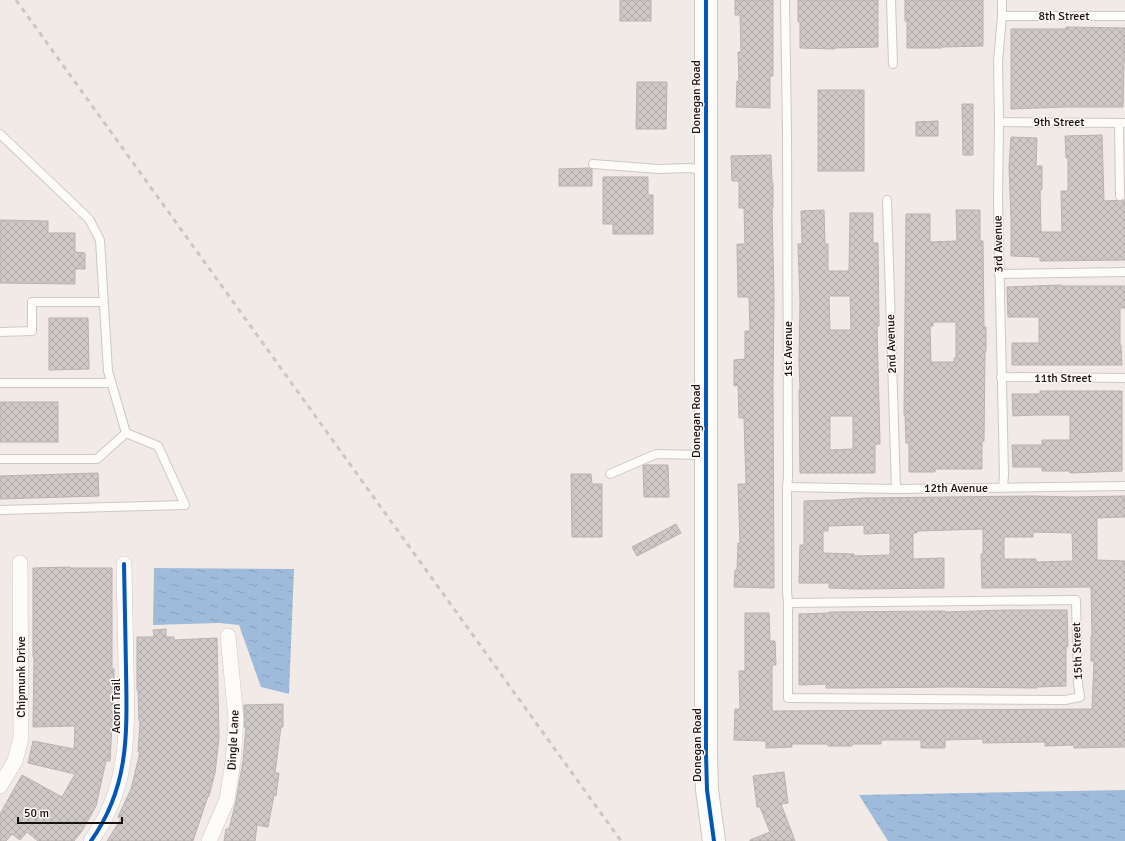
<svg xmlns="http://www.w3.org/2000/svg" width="1125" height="841" viewBox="0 0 1125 841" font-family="Signika,sans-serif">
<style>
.water{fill:url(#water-ripples)}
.building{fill:url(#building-cross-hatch);stroke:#b8b2b2;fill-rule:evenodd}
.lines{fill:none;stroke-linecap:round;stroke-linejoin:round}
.lane-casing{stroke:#cdc7c5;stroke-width:10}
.street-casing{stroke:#cdc7c5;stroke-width:16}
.secondary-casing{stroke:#cdc7c5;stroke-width:24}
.lane{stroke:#fdfcfb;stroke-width:8}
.street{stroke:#fdfcfb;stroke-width:15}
.secondary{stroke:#fdfcfb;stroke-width:22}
.rail{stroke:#c9c7c7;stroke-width:3;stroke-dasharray:5 5;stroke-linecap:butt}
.cycleway-casing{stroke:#fdf8f6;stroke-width:6}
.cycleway{stroke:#0057b8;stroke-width:4}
.labels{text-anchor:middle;stroke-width:3;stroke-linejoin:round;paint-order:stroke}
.street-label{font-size:12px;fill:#15110f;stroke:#fdf8f6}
</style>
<defs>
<pattern id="water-ripples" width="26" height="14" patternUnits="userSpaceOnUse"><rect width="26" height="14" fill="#9fbbdb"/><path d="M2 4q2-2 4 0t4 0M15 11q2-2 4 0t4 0" fill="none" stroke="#88a0bb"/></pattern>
<pattern id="building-cross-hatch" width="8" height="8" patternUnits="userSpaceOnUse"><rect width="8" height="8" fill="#cec8c8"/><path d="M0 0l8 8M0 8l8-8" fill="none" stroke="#b0abab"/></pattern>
</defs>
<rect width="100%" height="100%" fill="#f2eae7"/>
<g class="water">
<polygon points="154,568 294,569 289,694 261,687 239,625 219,623 153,625"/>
<polygon points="1125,790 1125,841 888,841 859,795"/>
</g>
<g class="building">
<rect x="620" y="0" width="31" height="21"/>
<polygon points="735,0 773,0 773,76 770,76 770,108 736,107 737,81 739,81 738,52 741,52 740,15 735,15"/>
<polygon points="798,0 878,0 878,47 835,48 835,49 800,48 800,22 798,22"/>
<polygon points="905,0 983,0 983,46 942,47 942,48 907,48 907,21 905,21"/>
<polygon points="1066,27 1125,28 1123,107 1065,107 1011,109 1011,29 1066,29"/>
<polygon points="637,82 667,82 666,129 636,129"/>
<rect x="818" y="90" width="46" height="81"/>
<polygon points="962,104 973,104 973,155 963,155"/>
<polygon points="938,121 938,136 916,136 916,122"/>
<polygon points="1102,135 1104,201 1125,200 1125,260 1040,261 1040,257 1011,256 1011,220 1009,167 1011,137 1037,138 1036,166 1042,166 1042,190 1040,190 1041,232 1062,232 1061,191 1068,191 1068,158 1066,158 1065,136"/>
<polygon points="771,155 772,183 773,183 773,208 772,208 774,297 773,385 774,588 734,587 735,570 737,570 738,543 740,543 738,484 746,484 744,418 739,418 738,385 734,386 734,360 745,359 745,331 750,331 749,297 738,297 737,244 745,244 744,208 739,208 739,181 732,181 731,156"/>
<polygon points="590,168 592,169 592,186 559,186 559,169"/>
<polygon points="603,177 648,177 648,195 653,195 653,234 613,234 613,224 603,224"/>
<path d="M824,210L825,244H828V271H849L850,213H873V243H878L879,326H877L880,444H875V473H800L799,390H800L799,361L800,302L798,244H802L801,211ZM829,296H850L851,330H830ZM830,416H853V449L830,450Z"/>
<path d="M956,210H980V241H983L984,327H986V351H985L984,441H982V469H935V472H909V443H906L905,415H904L906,214H930V242L957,241ZM933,322H956V358H954V362H931L930,326H933Z"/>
<polygon points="0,220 48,221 48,233 75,233 75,252 85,253 85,269 75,269 75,284 0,283"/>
<polygon points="1061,285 1061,286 1125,286 1125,308 1120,308 1120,345 1121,345 1122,365 1012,365 1012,343 1039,343 1039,317 1008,317 1007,287"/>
<polygon points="49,318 88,318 89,369 49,370"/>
<polygon points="1040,391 1122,391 1122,471 1070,473 1070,471 1042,471 1042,467 1013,467 1012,445 1042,445 1042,440 1070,440 1070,415 1035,415 1013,416 1012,394 1040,394"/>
<rect x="0" y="402" width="58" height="40"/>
<polygon points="643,465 668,465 669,497 644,497"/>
<polygon points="98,473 99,496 0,499 0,476"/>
<polygon points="571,474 591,474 592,484 602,484 602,537 572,537"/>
<path d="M1032,496L1072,497L1125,496V517L1097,518V560L1125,561V747L1074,748V745L1045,746V742L983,743V739L945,740V748H921V740H881V744H852V746H828V744H792V747L766,748V741L734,740L735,709H740L739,671H745V613H769L770,641H775L776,665H772V711L1092,709L1094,661H1091V636H1092L1091,587L982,588L981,554H983V529L917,531V533H913V559L944,558V588L857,589L829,588V583H799L800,545H804V501L835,500L864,498ZM864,525V534L890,533V555L854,556V554L823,553V531H828V526ZM1033,532L1072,533L1073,561L1036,562V559H1004V537H1033Z"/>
<polygon points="676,524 681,533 637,556 632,547"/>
<polygon points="70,567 70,568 112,568 112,669 114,669 114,689 110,761 106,761 96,806 82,831 74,841 38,841 27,832 20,840 12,834 6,841 0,841 0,814 22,775 62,797 75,774 28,763 33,741 74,749 75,726 33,727 34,657 33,657 33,568"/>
<polygon points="1005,610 1067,610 1068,646 1066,647 1066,686 1037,687 1037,688 953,687 851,688 826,688 826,684 799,685 799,614 829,613 829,612 945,611 945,612"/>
<polygon points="166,629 166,637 174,637 174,640 217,638 219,738 215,773 209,796 208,796 193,841 107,841 121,819 118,817 131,789 140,752 138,752 140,721 139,721 138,690 137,690 137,637 154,637 153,630"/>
<polygon points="283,704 283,727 281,727 275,773 279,773 276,796 274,795 268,827 257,825 255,841 224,841 226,829 229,829 236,801 243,761 246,727 244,727 244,705"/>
<polygon points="784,772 788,803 781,804 795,841 750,841 750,840 770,832 760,807 757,807 753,776"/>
</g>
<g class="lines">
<defs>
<g id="lane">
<polyline points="785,0 787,131 788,477 787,487 787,591 788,603 788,698 1065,700 1080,697 1078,684 1076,600 788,603"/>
<polyline points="891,0 893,64"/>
<polyline points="1002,0 1002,16 998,61 999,122 998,200 1004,475 1003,487"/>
<polyline points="1002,16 1125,16"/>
<polyline points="999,122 1125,123"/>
<polyline points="1119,123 1120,196"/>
<polyline points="0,134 89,219 100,240 108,371 126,433 158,446 185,505 0,510"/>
<polyline points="593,164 659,169 689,168 705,170"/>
<polyline points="887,200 896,489"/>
<polyline points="999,274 1125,272"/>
<polyline points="0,332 32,331 32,302 103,302"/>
<polyline points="1001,377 1125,378"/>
<polyline points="0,383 111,383"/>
<polyline points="0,459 97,459 126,433"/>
<polyline points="610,474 656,454 705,455"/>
<polyline points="787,487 896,489 1125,486"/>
</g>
<g id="street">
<polyline points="0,786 15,761 21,738 20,563"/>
<path d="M91,841C130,786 127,732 126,668C125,633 125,599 124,564"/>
<polyline points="209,841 227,800 233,761 236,719 228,636"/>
</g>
<polyline id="secondary" points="706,0 706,754 707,790 714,841"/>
</defs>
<use href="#lane" class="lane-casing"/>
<use href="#street" class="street-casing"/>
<use href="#secondary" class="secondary-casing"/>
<use href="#lane" class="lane"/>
<use href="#street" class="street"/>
<use href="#secondary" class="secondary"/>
<polyline class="rail" points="16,0 621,841"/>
<defs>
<g id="cycleway">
<polyline points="706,0 706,754 707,790 714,841"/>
<path d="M91,841C130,786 127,732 126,668C125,633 125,599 124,564"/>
</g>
</defs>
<use href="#cycleway" class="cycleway-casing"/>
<use href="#cycleway" class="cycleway"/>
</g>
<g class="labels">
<g class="street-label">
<text x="1064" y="20">8th Street</text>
<text transform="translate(696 97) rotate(-90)" y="4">Donegan Road</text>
<text x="1059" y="126">9th Street</text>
<text transform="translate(998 244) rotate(-91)" y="4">3rd Avenue</text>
<text transform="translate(891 344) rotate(-92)" y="4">2nd Avenue</text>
<text transform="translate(788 349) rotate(-90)" y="4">1st Avenue</text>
<text x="1063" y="382">11th Street</text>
<text transform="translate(696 421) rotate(-90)" y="4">Donegan Road</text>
<text x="956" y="492">12th Avenue</text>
<text transform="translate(1077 651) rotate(-92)" y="4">15th Street</text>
<text transform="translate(21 677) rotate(-90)" y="4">Chipmunk Drive</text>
<text transform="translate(116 706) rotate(-90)" y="4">Acorn Trail</text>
<text transform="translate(233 740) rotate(-87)" y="4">Dingle Lane</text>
<text transform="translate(697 745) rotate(-90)" y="4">Donegan Road</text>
</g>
</g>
<path d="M18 817v6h104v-6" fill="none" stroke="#15110f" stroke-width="2"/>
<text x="24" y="817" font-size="12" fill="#15110f" stroke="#fdf8f6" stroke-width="3" paint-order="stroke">50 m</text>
</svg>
